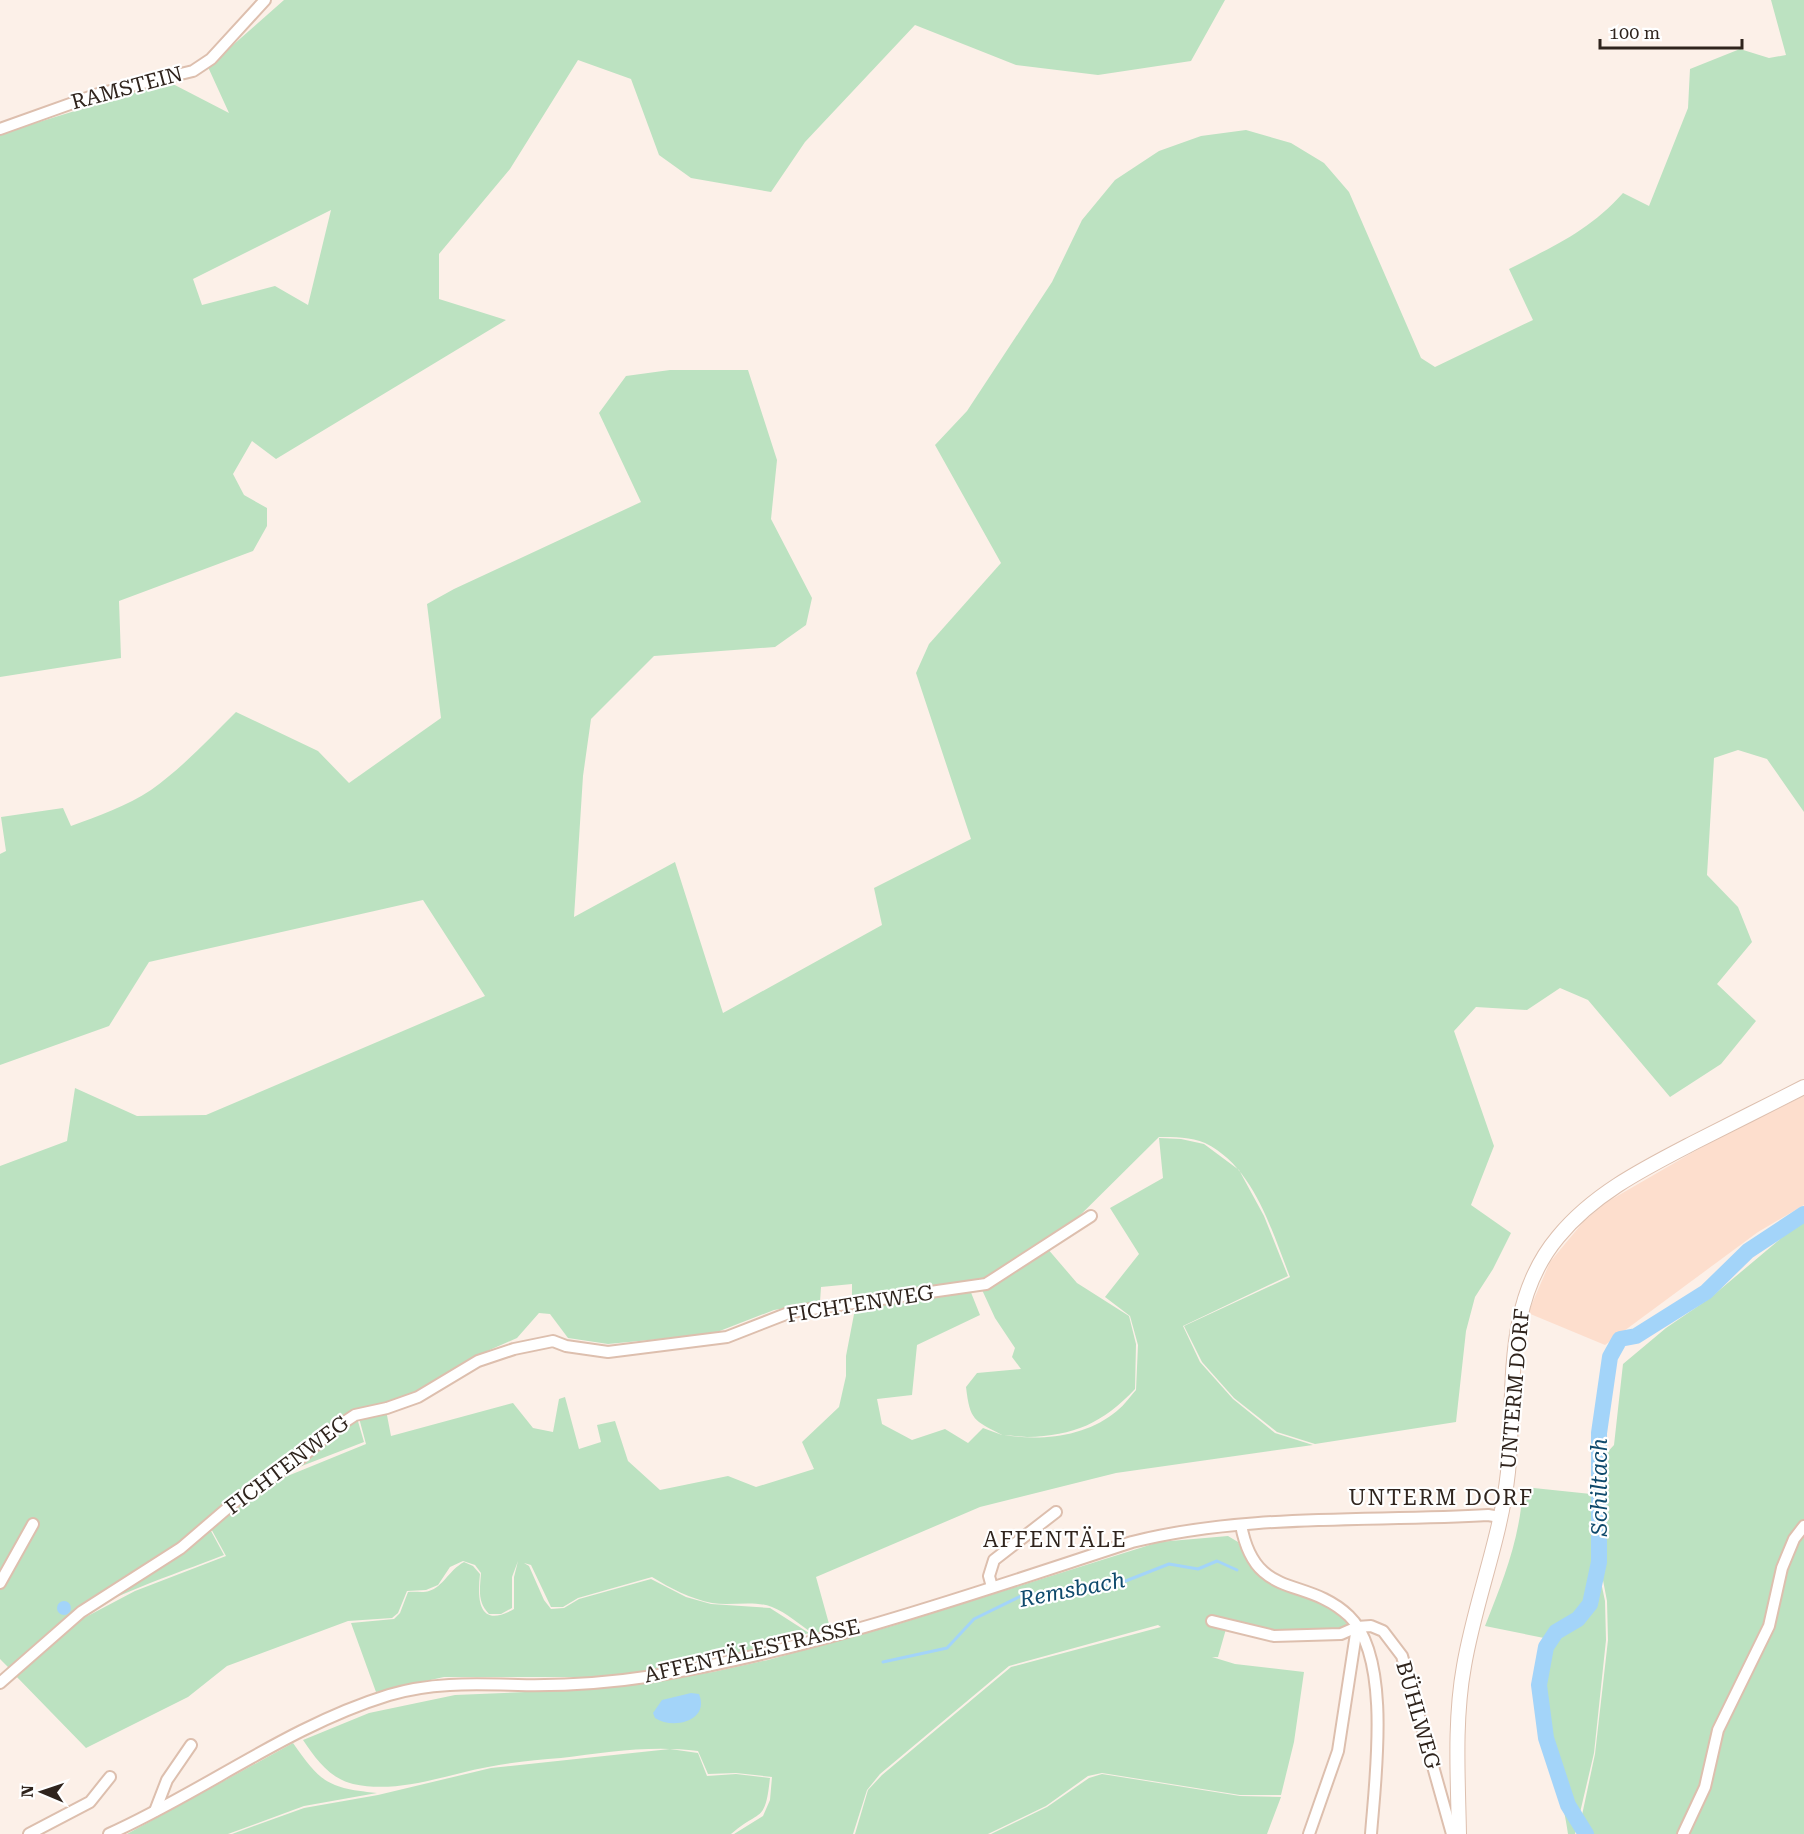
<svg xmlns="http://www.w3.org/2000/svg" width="1804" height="1834" viewBox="0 0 1804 1834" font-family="'Roboto Serif',serif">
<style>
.built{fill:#fddecd}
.green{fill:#bce2c1;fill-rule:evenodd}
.water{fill:#a3d4f9}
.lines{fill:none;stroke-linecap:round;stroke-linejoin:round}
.stream{stroke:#a3d4f9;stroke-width:3}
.river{stroke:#a3d4f9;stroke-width:16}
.minor-casing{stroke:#ddbfae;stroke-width:14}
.secondary-casing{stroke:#ddbfae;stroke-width:16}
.minor{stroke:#fff;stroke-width:10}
.secondary{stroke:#fff;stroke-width:14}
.labels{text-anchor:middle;stroke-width:4.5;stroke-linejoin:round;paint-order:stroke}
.street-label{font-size:21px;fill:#2f241d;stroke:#fff}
.water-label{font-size:22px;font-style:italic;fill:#0e496c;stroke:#fff}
.neighbourhood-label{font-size:22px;letter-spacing:1.5px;fill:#2f241d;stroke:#fff}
</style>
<rect width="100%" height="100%" fill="#fcf0e8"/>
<polygon class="built" points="1804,1096 1804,1205 1758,1232 1605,1345 1528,1313 1550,1262 1584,1221 1607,1202 1726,1133"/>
<g class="green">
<path d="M284,0H1225L1191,61L1098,75L1016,65L915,25L805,142L771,192L691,178L659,155L631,79L578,60L510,169L439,254V299L506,320L276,459L252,441L233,474L244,495L267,508V526L253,551L119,601L121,658L0,677V134L169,82L229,113L208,67ZM331,210L308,305L275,286L202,305L193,279Z"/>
<path d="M1771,0H1804V812L1767,759L1738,750L1714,758L1707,875L1738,907L1752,942L1717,984L1756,1021L1721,1064L1670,1097L1588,1000L1560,988L1527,1010L1476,1007L1454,1031L1494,1146L1471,1205L1511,1233L1493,1269L1475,1297L1466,1331L1456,1422L1315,1444L1277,1432L1234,1398L1202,1362L1184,1326L1290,1277C1271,1229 1254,1167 1205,1143C1191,1137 1174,1137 1159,1137L1047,1248L1077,1283L1129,1316L1136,1344L1135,1389C1103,1423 1074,1436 1027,1437C1019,1437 1011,1435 1004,1435C1040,1441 1083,1437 1113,1414C1122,1408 1129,1398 1136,1390L1138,1345L1130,1316L1105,1297L1139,1254L1110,1208L1163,1178L1159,1138L1181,1139L1204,1144L1239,1170L1264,1216L1288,1276L1183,1326L1200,1362L1233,1399L1275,1433L1313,1445L1116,1473L980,1507L816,1577L831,1631L812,1633C799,1624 787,1613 772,1607C754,1600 732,1606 712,1603C691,1599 670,1588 652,1577L578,1598L563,1607H551L531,1565L524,1563L529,1566L544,1600L551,1609L564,1608L579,1599L651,1579L686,1597L711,1604L770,1608L809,1633L763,1647L650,1671L595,1677H444L376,1692L351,1623L394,1619L400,1613L408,1592C415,1591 423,1593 429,1591C443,1587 449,1570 464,1562L473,1566L480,1574C477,1601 479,1629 514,1609V1577L518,1561L512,1577V1608L501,1614H489C477,1602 480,1589 481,1573L475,1565L463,1561L450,1567L438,1585L426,1590L407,1591L398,1613L392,1618L348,1621L227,1666L188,1697L86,1748L13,1673L63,1629L135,1591L226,1556L209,1525L263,1486L366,1444L359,1418L386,1410L391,1436L513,1403L533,1428L553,1432L559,1399L565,1397L579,1449L601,1442L597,1425L615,1421L628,1461L660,1490L728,1476L756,1487L814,1469L802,1442L839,1407L846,1376V1356L855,1309L941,1292L970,1290L980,1315L917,1345L912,1395L877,1399L882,1424L912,1440L945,1429L968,1443L983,1428L1002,1435C974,1420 970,1421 966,1387L977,1373L1021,1369L1012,1357L1015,1348L995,1318L977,1279L852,1298V1284L821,1287L820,1302L774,1310L712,1334L608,1344L568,1338L550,1314L539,1313L517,1338L485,1352L410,1396L355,1411L364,1442L294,1469L287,1459L205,1520L224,1555C174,1575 104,1596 61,1629C44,1642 28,1657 12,1671L0,1659V1166L67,1141L75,1088L137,1116L206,1115L485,996L423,900L149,962L109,1026L0,1065V854L6,851L1,817L63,808L71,826C98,816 127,806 151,790C182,768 209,739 236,712L318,751L349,783L441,718L427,604L454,589L641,502L599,413L626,376L670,370H748L777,460L771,519L812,598L806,625L775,647L654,656L591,719L583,776L574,917L675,862L723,1013L882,925L874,888L971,839L916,673L929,644L1001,563L935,445L967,411L1052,282L1082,220L1115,180L1159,151L1201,136L1246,130L1291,143L1324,163L1349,192L1421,358L1435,367L1533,320L1509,269C1554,246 1589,231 1623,193L1649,206L1688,108L1690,69L1740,49L1769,58L1786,55Z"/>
<polygon points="1804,1219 1804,1834 1578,1834 1595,1754 1608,1640 1607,1601 1596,1544 1594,1489 1601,1459 1614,1445 1623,1364 1666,1328 1710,1298"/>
<path d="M1523,1487L1591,1494L1593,1544L1605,1601L1606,1640L1594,1753L1575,1834H1568C1561,1779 1524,1691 1554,1640L1485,1626C1504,1578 1520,1539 1523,1487Z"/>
<path d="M1228,1536L1238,1542L1247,1561L1266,1581L1326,1605L1348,1620L1345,1628L1338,1631L1266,1632L1228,1622L1218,1657H1212L1235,1664L1304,1672L1294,1742L1281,1795H1240L1102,1773L1088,1776L1046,1806L988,1834H855L868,1790L882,1775L1011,1667L1161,1627L1158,1625L1009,1666L880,1774L867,1790L853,1834H734L763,1816L770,1800L772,1777L736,1773L708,1774L698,1751C652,1745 607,1752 561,1758C537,1760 512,1762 488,1767C444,1775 399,1794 353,1784C329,1778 316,1759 303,1740L369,1713L455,1695L595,1689L713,1672L768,1660L892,1626L1159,1542Z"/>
<path d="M293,1743C321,1783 328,1788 377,1793L304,1806L228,1834H127Z"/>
<path d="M670,1749L698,1753L707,1776L736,1774L770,1778C765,1824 761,1808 731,1834H232L304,1808L378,1795L491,1768Z"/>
<polygon points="1102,1774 1240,1796 1281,1797 1267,1834 991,1834 1047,1807 1089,1778"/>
</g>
<g class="water">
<circle cx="64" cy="1608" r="7"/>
<path d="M691,1693L699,1694C710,1721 673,1730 655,1718L653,1713L662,1700Z"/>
</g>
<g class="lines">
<polyline class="stream" points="883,1662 947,1648 974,1619 1021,1596 1123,1582 1169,1564 1198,1569 1217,1561 1237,1570"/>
<polyline class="river" points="1586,1834 1568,1805 1546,1738 1539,1685 1546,1647 1556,1632 1578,1619 1590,1604 1599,1562 1599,1433 1610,1357 1620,1339 1636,1336 1706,1292 1748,1251 1804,1214"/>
<defs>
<g id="minor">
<polyline points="0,129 98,94 193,71 211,59 265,0"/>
<path d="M1241,1525C1255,1602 1306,1575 1349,1616C1392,1657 1375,1780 1371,1834"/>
<polyline points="0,1583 33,1524"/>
<polyline points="992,1587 989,1576 994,1560 1056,1512"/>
<polyline points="1212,1621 1274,1636 1341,1634 1357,1627 1371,1626 1383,1631 1402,1656 1452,1834"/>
<polyline points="0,1683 81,1612 181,1548 237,1500 301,1458 334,1429 355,1415 387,1408 418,1397 478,1361 514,1349 553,1341 566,1346 608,1352 727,1337 791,1312 986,1284 1091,1216"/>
<polyline points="155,1811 167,1780 191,1745"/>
<polyline points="29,1834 90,1802 110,1777"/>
<path d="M109,1834C205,1791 288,1726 389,1695C432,1682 475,1684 518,1685C563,1686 608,1683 653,1676C817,1649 975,1593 1132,1542C1247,1513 1370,1522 1488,1515L1500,1517"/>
<polyline points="1309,1834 1338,1751 1357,1627"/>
<polyline points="1683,1834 1705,1787 1718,1730 1769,1626 1782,1568 1794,1539 1804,1526"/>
</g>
<path id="secondary" d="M1459,1834C1458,1779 1454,1721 1464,1666C1475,1601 1501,1538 1508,1472C1516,1391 1502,1304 1558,1237C1594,1193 1645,1168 1695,1142C1731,1124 1768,1105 1804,1087"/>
</defs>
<use href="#minor" class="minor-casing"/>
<use href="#secondary" class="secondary-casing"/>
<use href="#minor" class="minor"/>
<use href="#secondary" class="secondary"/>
</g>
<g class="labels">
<g class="street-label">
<text transform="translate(127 88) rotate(-15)" y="7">RAMSTEIN</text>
<text transform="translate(860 1304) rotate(-9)" y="7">FICHTENWEG</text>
<text transform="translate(1515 1389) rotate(-85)" y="7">UNTERM DORF</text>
<text transform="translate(287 1465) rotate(-37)" y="7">FICHTENWEG</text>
<text transform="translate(752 1651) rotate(-13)" y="7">AFFENTÄLESTRASSE</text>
<text transform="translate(1418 1715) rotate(74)" y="7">BÜHLWEG</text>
</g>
<g class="water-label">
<text transform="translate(1599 1487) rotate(-90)" y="8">Schiltach</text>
<text transform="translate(1072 1589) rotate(-11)" y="8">Remsbach</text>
</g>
<g class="neighbourhood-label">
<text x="1441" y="1505">UNTERM DORF</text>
<text x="1055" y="1547">AFFENTÄLE</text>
</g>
</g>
<g transform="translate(42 1792) rotate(272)" stroke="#ffffff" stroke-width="4.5" paint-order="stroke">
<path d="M0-4.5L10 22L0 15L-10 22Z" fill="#2f241d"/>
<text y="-9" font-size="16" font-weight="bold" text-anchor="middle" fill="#2f241d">N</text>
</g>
<path d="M1600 39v9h142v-9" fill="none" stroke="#2f241d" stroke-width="3"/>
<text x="1609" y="39" font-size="18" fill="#2f241d" stroke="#ffffff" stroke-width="4.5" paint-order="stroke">100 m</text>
</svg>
